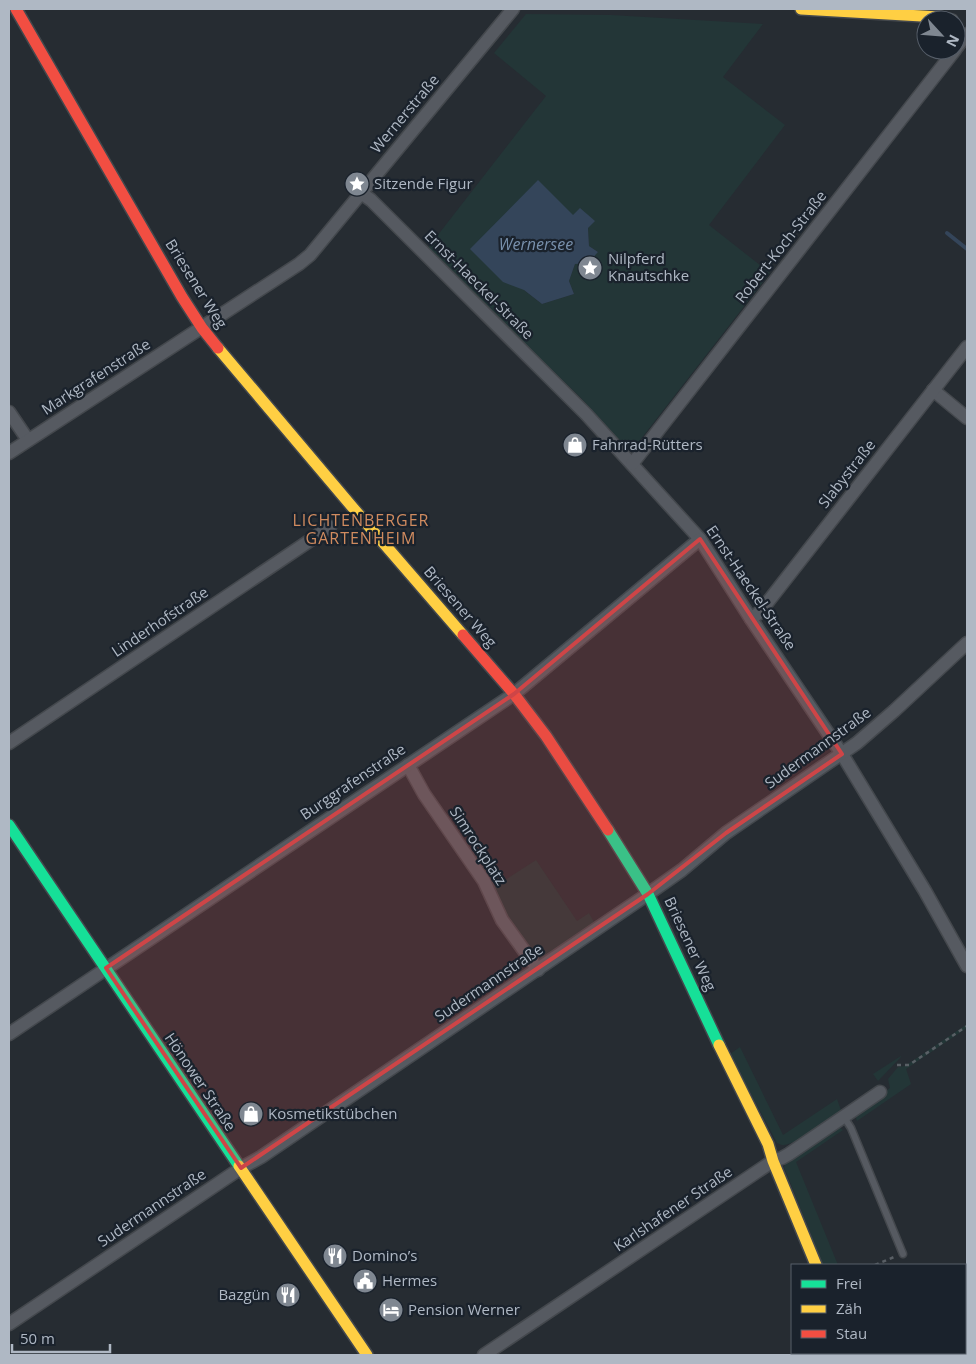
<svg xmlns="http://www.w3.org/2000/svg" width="976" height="1364" viewBox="0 0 976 1364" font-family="'Open Sans',sans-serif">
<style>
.green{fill:#233637;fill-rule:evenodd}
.water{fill:#34455a}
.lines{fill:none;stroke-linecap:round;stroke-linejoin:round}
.stream{stroke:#34455a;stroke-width:4}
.lane-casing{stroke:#44484d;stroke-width:9}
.street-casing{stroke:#44484d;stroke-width:15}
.fast-casing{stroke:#44484d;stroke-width:14}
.slow-casing{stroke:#44484d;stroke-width:14}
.jam-casing{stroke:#44484d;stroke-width:14}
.path{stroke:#595f65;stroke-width:2.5;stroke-dasharray:4 4;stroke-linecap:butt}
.lane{stroke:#565a61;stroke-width:6}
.street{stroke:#565a61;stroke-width:12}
.fast{stroke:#16e098;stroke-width:11}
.slow{stroke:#ffcf43;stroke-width:11}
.jam{stroke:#f24e42;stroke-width:11}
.marked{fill:#ce4547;fill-opacity:0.2;stroke:#ce4547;stroke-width:4;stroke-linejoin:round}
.labels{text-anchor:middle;stroke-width:4.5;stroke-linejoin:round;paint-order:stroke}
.street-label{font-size:15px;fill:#afb8c4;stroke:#1a222c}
.poi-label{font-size:15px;fill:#afb8c4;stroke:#1a222c;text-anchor:start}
.water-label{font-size:16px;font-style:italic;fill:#7890ac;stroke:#1a222c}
.neighbourhood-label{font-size:16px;letter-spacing:1px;fill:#d08b5f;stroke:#1a222c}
</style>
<rect width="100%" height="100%" fill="#262c32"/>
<g class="green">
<path d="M526,14L611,15L763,24L723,77L785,125L709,225L770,273L637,444L626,447L581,398L427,249L546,96L494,53ZM594,221L588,228L589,246L598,252L575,264L569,281L574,294L542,304L524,290Z"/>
<polygon points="536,860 577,921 589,913 595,924 539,961 504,915 491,889"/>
<polygon points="967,1024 967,1028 906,1069 911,1084 857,1121 855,1115 890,1088 888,1079 898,1067 905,1066"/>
<path d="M740,1047L783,1135L837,1099L842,1113C826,1123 805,1139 788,1144C784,1146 781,1145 777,1143L730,1054Z"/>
<polygon points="901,1056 901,1057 878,1081 873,1074"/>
<polygon points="839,1127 843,1130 796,1162 838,1265 823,1265 784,1167 787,1160"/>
</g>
<polygon class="water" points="538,180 573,215 580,208 595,221 588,228 589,246 598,252 588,263 575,264 569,281 574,294 542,304 524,290 503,282 470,249"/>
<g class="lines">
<polyline class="stream" points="947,233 967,249"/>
<defs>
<polyline id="lane" points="844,1117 851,1128 903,1254"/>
<g id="street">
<polyline points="956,48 967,34"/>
<polyline points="361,193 371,200 586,414 700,539 751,619 842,754 925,891 967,966"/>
<polyline points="933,390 967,418"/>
<polyline points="9,412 28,440"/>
<polyline points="9,453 299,264 310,255 513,9"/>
<polyline points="632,464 955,50"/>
<polyline points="751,619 760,612 967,347"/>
<polyline points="9,743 330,527"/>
<polyline points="408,765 424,794 484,881 502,920 538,970"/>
<polyline points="9,1034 514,694 700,539"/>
<polyline points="9,1324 241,1168 261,1157 648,894 682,870 726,833 857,743 894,711 967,643"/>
<polyline points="853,1353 854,1355"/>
<polyline points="484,1355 773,1161 782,1158 789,1154 880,1092"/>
</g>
<g id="fast">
<polyline points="9,825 239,1166"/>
<polyline points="608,830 648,894 719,1045"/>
</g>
<g id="slow">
<polyline points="801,9 939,17 952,20"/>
<polyline points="218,348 354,509 463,635"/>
<polyline points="719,1045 768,1144 773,1161 816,1265"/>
<polyline points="239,1166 367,1355"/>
</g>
<g id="jam">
<polyline points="16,9 182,297 202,328 218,348"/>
<polyline points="463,635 514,694 546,736 608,830"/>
</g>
</defs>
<use href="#lane" class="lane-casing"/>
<use href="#street" class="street-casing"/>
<use href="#fast" class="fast-casing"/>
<use href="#slow" class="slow-casing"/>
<use href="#jam" class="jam-casing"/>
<g class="path">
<polyline points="897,1065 909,1065 967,1026"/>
<polyline points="875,1265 894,1257"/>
</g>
<use href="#lane" class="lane"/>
<use href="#street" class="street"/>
<use href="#fast" class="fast"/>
<use href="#slow" class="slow"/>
<use href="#jam" class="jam"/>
</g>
<path class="marked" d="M700,539L842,754L726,833L648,894L241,1168L106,968L514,694Z"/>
<defs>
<symbol id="sight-disc" viewBox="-11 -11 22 22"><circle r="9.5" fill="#7f8791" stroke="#1a222c"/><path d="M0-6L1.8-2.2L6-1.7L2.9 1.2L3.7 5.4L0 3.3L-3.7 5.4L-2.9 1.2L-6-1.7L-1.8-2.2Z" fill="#fff"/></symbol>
<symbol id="shop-disc" viewBox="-11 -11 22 22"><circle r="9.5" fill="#7f8791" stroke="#1a222c"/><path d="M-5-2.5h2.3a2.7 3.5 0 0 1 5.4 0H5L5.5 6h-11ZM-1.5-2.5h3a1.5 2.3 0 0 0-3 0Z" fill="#fff"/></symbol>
<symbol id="restaurant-disc" viewBox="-11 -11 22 22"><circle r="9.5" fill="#7f8791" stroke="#1a222c"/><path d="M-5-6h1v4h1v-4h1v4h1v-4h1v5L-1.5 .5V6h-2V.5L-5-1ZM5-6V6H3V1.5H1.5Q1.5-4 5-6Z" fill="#fff"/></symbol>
<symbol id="civic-disc" viewBox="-11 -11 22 22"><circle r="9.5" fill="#7f8791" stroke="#1a222c"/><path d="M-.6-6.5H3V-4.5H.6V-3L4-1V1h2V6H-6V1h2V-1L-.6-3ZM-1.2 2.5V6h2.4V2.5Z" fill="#fff"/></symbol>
<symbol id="hotel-disc" viewBox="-11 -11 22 22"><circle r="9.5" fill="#7f8791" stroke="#1a222c"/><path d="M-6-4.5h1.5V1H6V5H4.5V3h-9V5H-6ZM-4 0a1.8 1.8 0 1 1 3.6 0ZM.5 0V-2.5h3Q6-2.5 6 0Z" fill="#fff"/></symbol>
</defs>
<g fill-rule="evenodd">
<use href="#sight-disc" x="343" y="170" width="28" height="28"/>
<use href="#sight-disc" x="576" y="254" width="28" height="28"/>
<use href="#shop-disc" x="561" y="431" width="28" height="28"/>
<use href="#shop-disc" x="237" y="1100" width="28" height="28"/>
<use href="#restaurant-disc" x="321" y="1242" width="28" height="28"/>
<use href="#civic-disc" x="351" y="1267" width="28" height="28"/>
<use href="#restaurant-disc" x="274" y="1281" width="28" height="28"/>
<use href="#hotel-disc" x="377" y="1296" width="28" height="28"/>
</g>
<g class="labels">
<g class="street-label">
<text transform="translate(405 114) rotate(-50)" y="5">Wernerstraße</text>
<text transform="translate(781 247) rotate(-52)" y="5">Robert-Koch-Straße</text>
<text transform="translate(196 284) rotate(58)" y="5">Briesener Weg</text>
<text transform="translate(479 285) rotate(45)" y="5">Ernst-Haeckel-Straße</text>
<text transform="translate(96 377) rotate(-33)" y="5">Markgrafenstraße</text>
<text transform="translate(847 474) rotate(-52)" y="5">Slabystraße</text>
<text transform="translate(751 588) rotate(56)" y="5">Ernst-Haeckel-Straße</text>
<text transform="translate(460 607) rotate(49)" y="5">Briesener Weg</text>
<text transform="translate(160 622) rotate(-34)" y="5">Linderhofstraße</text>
<text transform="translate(818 748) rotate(-36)" y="5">Sudermannstraße</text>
<text transform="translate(353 782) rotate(-34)" y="5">Burggrafenstraße</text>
<text transform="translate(478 846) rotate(57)" y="5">Simrockplatz</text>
<text transform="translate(690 944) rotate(65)" y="5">Briesener Weg</text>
<text transform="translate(489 983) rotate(-34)" y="5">Sudermannstraße</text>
<text transform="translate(200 1082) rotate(56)" y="5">Hönower Straße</text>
<text transform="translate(152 1208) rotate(-34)" y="5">Sudermannstraße</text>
<text transform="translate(673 1209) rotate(-34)" y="5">Karlshafener Straße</text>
</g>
<g class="poi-label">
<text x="374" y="189">Sitzende Figur</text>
<text x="608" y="264">Nilpferd<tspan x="608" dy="17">Knautschke</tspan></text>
<text x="592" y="450">Fahrrad-Rütters</text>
<text x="268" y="1119">Kosmetikstübchen</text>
<text x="352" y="1261">Domino’s</text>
<text x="382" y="1286">Hermes</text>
<text x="270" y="1300" text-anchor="end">Bazgün</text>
<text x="408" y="1315">Pension Werner</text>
</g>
<g class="water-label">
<text x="536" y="250">Wernersee</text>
</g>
<g class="neighbourhood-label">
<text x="361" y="526">LICHTENBERGER<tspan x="361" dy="18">GARTENHEIM</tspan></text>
</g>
</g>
<rect width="976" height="1364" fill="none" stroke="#afb8c4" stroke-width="20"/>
<rect x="791" y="1264" width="175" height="90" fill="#1a222c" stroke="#565e69"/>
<rect x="801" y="1280" width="25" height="8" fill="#16e098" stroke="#565e69"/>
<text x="836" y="1289" font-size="15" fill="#afb8c4">Frei</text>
<rect x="801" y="1305" width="25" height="8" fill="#ffcf43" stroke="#565e69"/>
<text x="836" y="1314" font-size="15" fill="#afb8c4">Zäh</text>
<rect x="801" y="1330" width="25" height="8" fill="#f24e42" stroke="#565e69"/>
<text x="836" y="1339" font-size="15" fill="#afb8c4">Stau</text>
<g transform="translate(941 35) rotate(116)"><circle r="24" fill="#1a222c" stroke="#565e69"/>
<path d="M0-4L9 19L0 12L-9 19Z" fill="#7f8791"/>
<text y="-8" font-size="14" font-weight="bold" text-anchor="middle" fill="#afb8c4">N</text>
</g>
<path d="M12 1344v8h98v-8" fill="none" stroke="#afb8c4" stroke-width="2.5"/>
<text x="20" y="1344" font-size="15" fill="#afb8c4" stroke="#1a222c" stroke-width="4" paint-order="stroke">50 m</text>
</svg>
